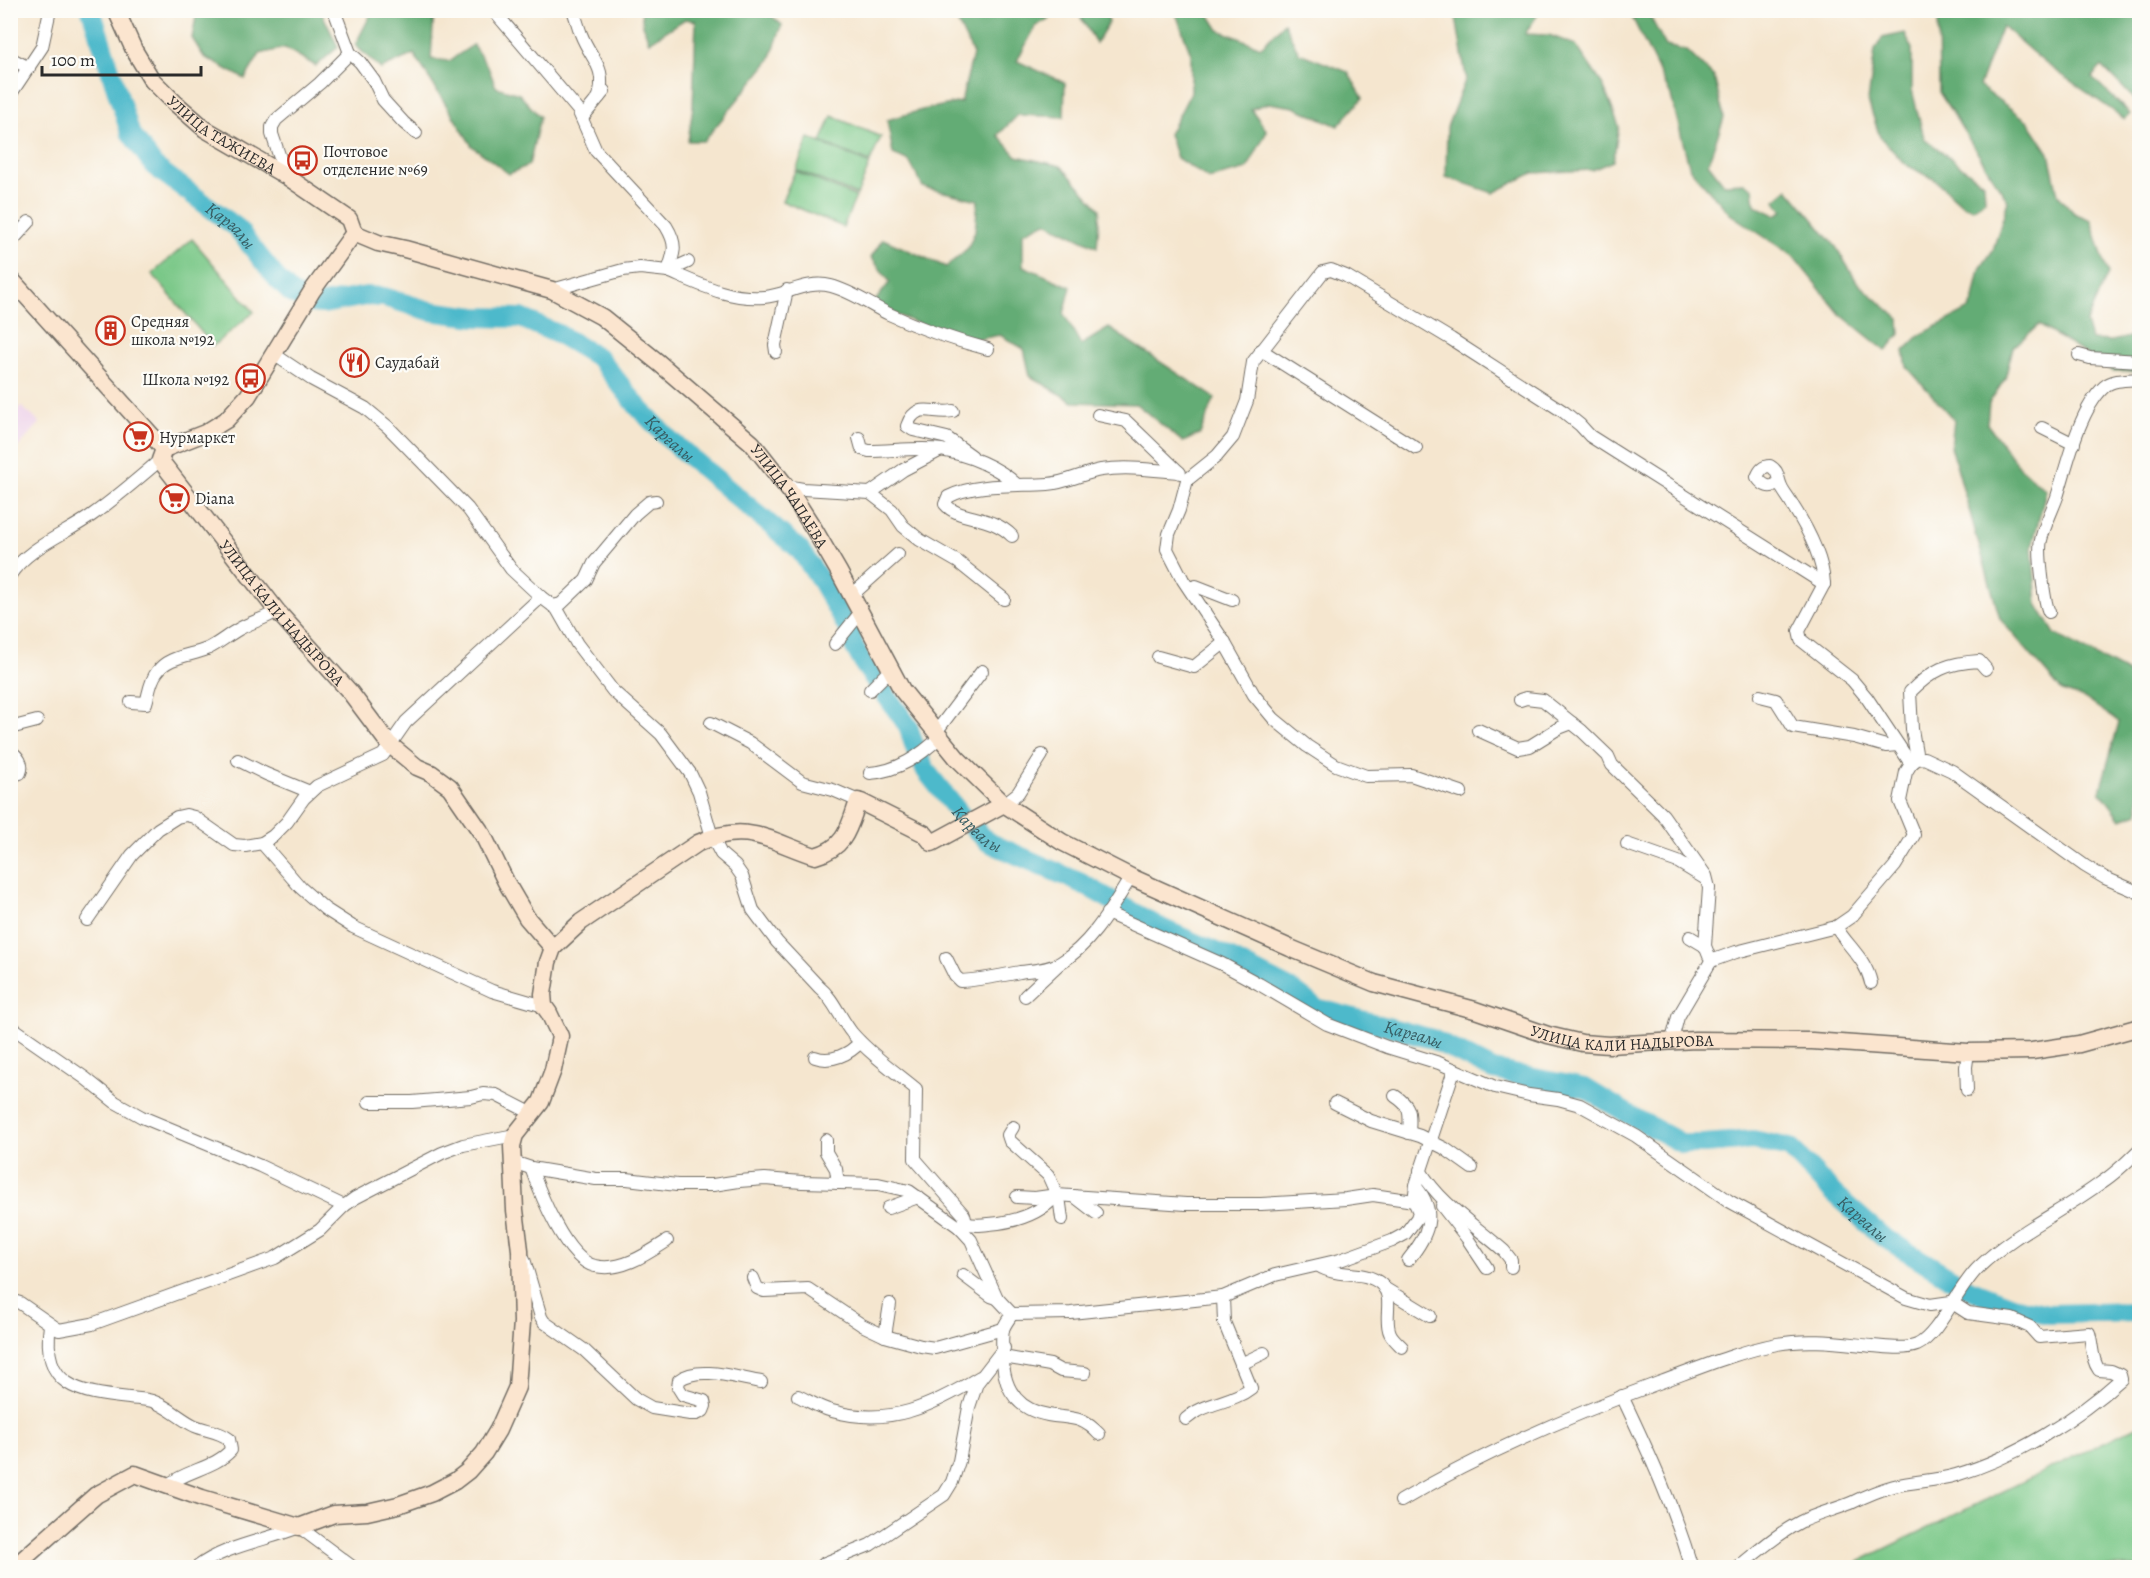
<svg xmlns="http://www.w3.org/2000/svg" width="2150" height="1578" viewBox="0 0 2150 1578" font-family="Alegreya,serif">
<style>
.built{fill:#edd1e9}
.green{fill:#7ac888;stroke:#527a5a;stroke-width:1.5}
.forest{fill:#63ac74;stroke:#476c50;stroke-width:1.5}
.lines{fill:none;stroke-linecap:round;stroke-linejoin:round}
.river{stroke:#4eb9cb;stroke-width:20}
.street-casing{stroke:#726c64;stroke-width:14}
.secondary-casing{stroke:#726c64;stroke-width:19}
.street{stroke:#fff;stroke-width:12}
.secondary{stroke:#fbe5cf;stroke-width:16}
.labels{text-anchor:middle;stroke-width:4.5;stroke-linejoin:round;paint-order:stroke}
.street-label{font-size:16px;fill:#2b2b2b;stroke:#fdfcf7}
.poi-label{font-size:16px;fill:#2b2b2b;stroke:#fdfcf7;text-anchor:start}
.water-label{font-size:18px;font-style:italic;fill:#375d63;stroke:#fdfcf7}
</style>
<rect width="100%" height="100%" fill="#fdfcf7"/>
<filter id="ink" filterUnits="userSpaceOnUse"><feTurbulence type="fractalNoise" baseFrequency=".0167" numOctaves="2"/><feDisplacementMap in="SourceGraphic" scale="12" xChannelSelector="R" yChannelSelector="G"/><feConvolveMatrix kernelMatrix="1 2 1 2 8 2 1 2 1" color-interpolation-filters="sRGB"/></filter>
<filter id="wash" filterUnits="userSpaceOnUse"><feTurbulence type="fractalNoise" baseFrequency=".008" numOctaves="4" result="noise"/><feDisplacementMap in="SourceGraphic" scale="24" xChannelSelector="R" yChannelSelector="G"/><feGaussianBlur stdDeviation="1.35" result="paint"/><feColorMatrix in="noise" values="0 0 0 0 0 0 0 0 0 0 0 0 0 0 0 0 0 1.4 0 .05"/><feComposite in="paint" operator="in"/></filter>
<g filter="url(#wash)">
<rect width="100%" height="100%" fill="#f5e6cf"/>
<polygon class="built" points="21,406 40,423 11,455 11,417"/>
<g class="green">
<polygon points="832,116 881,137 870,162 821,142"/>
<polygon points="809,138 870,164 857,195 796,170"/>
<polygon points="795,171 856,197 843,227 782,201"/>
<polygon points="192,239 254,312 213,346 152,274"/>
<polygon points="2139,1425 2139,1567 1848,1567"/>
</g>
<g class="forest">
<polygon points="373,10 434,11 431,59 449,61 473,45 488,67 496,87 519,94 540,117 529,165 509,174 472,146 414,54 381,69 355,45"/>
<polygon points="197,11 321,11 338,47 316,66 285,48 260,54 245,79 204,57 192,38"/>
<polygon points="641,11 766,11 782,25 770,60 704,141 688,141 693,106 696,21 685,19 649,42 643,25"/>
<polygon points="952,11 1061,11 1036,26 1017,61 1065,83 1064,117 1018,115 998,135 1017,156 1061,166 1100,209 1097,247 1046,222 1023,233 1023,266 1071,287 1064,314 1081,345 1109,328 1215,398 1200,434 1183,442 1136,404 1073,402 1030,376 1024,349 1000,335 964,342 872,305 890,282 871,257 883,239 946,267 968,248 975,231 978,200 923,187 909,161 893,154 887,120 922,110 961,102 973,54"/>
<polygon points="1077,11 1105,11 1109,22 1096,43"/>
<polygon points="1175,11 1207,11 1219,30 1261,47 1284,23 1299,53 1348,72 1363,98 1338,126 1294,107 1269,103 1251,109 1267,131 1247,169 1209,179 1177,158 1169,134 1191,92 1191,54"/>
<polygon points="1455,11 1540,11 1525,34 1549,35 1576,45 1603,85 1619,126 1613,161 1592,170 1533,173 1493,193 1446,177 1447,127 1466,78"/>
<polygon points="1629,11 1647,11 1666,46 1687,51 1714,77 1724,118 1708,163 1724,184 1745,183 1753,188 1755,205 1775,215 1783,211 1775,200 1788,189 1836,247 1857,282 1899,319 1900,334 1886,351 1840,314 1793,256 1730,214 1690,169 1671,96"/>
<polygon points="1938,11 2139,11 2139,104 2102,66 2092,77 2130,114 2125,119 2045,63 2002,26 1979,86 2028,121 2049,153 2058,195 2074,213 2091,220 2108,274 2086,322 2091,340 2112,341 2137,335 2139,336 2139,372 2113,371 2039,325 2013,347 2005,379 1989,403 1987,424 2021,469 2046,490 2032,547 2037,604 2055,634 2139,679 2139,813 2121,819 2100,791 2119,722 2084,698 2062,691 2000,619 1951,446 1954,420 1907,367 1904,351 1920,335 1970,309 1974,299 1980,269 1993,250 2008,201 1939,92"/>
<polygon points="1905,33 1912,49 1912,90 1924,138 1984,184 1985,200 1973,209 1963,205 1934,179 1906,165 1880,137 1868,101 1875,50 1882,38"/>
</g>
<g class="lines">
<path class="river" id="s1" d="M91,10L130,132L154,166L236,227L278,280L291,293L311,303L323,304L366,296L384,297L430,311L476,317L521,318L560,335L599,358L638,407L671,441L799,549L821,581L851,634L854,646L865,666L908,726L915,748L926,771L961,815L988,842L1081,883L1161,928L1227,957L1295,992L1316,1008L1432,1039L1493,1070L1585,1088L1633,1117L1683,1144H1704L1753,1140L1790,1148L1834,1194L1883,1237L1969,1289L2012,1306L2048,1314L2140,1312"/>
</g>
</g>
<g filter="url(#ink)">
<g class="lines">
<defs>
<g id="street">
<path d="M493,10L578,110L596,151L666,226C677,244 675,251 668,271L640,268L623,270L552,290"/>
<path d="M573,10C576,18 578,26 581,34C591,60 607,66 599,97"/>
<polyline points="350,53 360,62 374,81 383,100 404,123 416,133"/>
<polyline points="10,58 29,68"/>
<polyline points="10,95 42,47 50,10"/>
<polyline points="582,118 604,91"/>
<polyline points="286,176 272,134 272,127 276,120 320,83 350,53 334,10"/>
<polyline points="10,243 29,222"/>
<path d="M668,271C699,284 730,300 764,297C787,295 807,280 831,286C851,291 870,305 889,314C921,329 954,340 988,349"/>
<polyline points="668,271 688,262"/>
<polyline points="1261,350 1416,448"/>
<polyline points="776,352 775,345 787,290"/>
<path d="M275,355L311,379L365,408L388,427L468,509L511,569L541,597L557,609L577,644L613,691L661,734L690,773L699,792L712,837L721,854L735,866L742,876L753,910L777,942L819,987C833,998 840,1018 852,1033C870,1054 894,1071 916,1089L915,1159L964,1215L966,1223L959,1227"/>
<polyline points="2079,355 2090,358 2140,361"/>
<path d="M953,411C933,415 916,400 907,426L913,430L947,438L972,456"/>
<polyline points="1098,415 1126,421 1180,473"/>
<polyline points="2042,428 2074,444"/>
<path d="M859,438L862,449L869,451C891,451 920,447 941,450C966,454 999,467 1017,485"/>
<path d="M1780,484C1769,488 1764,487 1757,477C1760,470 1763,466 1770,466C1779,471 1777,477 1781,486C1784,493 1790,499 1793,506C1807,528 1823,557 1824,584"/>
<polyline points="786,486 803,489 870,493 892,510 903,526 920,540 958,562 1004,599"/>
<polyline points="870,493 903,470 941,450"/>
<path d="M1012,536C991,514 959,521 945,504L948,497C974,483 1018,486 1048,484C1066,483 1083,473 1101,470C1127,466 1154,470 1179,472"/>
<path d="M10,575C28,547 66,534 92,515C116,498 138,479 160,460"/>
<polyline points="1824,584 1799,631 1801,640 1852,680 1867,698 1911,764"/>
<polyline points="1189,588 1196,586 1232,600"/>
<polyline points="852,595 898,554"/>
<polyline points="553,606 561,604 586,580 594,563 635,514 649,502 656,501"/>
<path d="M2049,612C2044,602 2038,551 2041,540C2044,526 2052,511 2057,497C2067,465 2079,410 2104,387C2113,379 2128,380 2140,379"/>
<polyline points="835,644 861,612"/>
<polyline points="1158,657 1194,667 1225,642"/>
<polyline points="870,690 891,669"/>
<polyline points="1760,696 1776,700 1793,727 1854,737 1886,746 1898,745"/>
<polyline points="1520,700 1526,698 1543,700 1582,731 1608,756 1612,765 1663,815 1706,876 1709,888 1705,946 1711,961 1678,1017 1672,1040"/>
<path d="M131,702L146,703C149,693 150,681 157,672C168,656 190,656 207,649C218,644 228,635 239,629C251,622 265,619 277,611"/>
<polyline points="711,723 750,743 802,782 833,790 861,802"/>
<polyline points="10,728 37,721"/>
<polyline points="1478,730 1518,748 1530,746 1559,728 1572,723"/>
<polyline points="936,732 982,671"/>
<path d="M10,751C18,756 24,764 20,773L10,776"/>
<path d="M1917,759L1912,729L1910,692C1932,670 1947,663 1979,661L1986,669"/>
<polyline points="238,760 266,774 310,792"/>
<path d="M870,773C898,771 920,756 940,737"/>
<polyline points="1461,792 1411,775 1366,776 1336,765 1307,746 1274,719 1254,695 1223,640 1183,580 1167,549 1169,534 1179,510 1187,480 1217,456 1233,437 1247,401 1253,362 1323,272 1331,270 1346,276 1451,339 1564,412 1580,425 1590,436 1824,584"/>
<polyline points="1004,804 1018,793 1042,755"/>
<polyline points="262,843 301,888 325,909 353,927 492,991 544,1006"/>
<polyline points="1627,844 1678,862 1706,879"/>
<path d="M1107,913L1222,964L1259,984L1327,1024L1387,1047L1439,1063L1495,1087L1529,1095L1558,1099L1580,1105L1636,1136L1729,1201L1906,1298L1930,1305L1951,1302L1968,1313L2012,1319L2030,1327L2039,1337L2089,1333C2093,1346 2091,1359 2099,1370L2111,1371L2120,1375L2121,1379C2077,1419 2014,1458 1956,1475C1936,1481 1915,1481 1894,1486C1879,1490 1865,1496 1851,1503C1834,1510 1816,1514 1800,1522C1777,1534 1757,1552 1737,1568"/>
<polyline points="87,920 132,855 158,829 177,817 186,815 194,817 234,845 245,846 262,843 273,836 287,822 304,798 317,786 383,755 406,722 541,597"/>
<path d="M1836,927C1848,947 1866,959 1871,983"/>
<polyline points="1690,937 1705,946"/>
<path d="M946,958L955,976L960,981C980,980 1000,976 1020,972C1034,970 1048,970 1060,963C1092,944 1112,907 1131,877"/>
<polyline points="1711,961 1736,952 1836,927 1852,916 1895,866 1914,835 1900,801 1906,772 1911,764 1917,759 1924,758 1952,771 2085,866 2105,878 2140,893"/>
<polyline points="1025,996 1058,965"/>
<polyline points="10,1026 85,1078 115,1102 142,1117 260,1166 344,1206"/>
<path d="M815,1057C831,1063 850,1054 860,1042"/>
<polyline points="1967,1090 1966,1067 1968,1052"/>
<path d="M1395,1096C1412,1107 1410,1114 1409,1133"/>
<polyline points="369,1102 412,1102 471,1097 483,1094 496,1095 533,1114"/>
<polyline points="1335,1103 1371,1121 1420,1136 1444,1148 1472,1168"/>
<polyline points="826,1140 826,1152 836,1169 838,1183"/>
<polyline points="513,1162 531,1168 596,1179 627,1179 677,1185 713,1185 739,1181 765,1179 802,1182 878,1184 909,1191 959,1227 971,1240 997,1298 1012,1314 1071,1313 1223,1297 1275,1275 1340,1260 1392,1241 1405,1234 1417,1218 1419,1212 1414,1201 1416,1185 1454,1070"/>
<path d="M531,1168C540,1193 566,1260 595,1266C621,1272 647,1254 667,1241"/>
<path d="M1420,1170C1441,1205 1475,1225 1504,1251L1511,1260V1267"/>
<polyline points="1057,1195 1060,1204 1062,1219"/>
<polyline points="1074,1196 1096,1213"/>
<polyline points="1017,1197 1035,1198 1057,1195 1186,1204 1261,1204 1346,1199 1373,1195 1414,1201"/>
<polyline points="1442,1206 1467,1238 1487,1268"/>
<polyline points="888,1208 918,1197"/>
<path d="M966,1223C973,1226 981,1225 989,1224C1015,1222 1039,1215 1057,1195L1048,1175L1010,1141L1008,1135L1013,1127"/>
<path d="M524,1259L541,1317L544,1322L584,1350L636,1399L652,1408L690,1414H697L703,1411L705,1406L704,1401L683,1395L678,1387L679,1380C699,1365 737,1378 761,1382"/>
<path d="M1408,1260C1428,1236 1438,1213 1416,1187"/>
<path d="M1319,1266C1337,1278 1364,1269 1381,1284C1395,1297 1383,1318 1390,1333C1392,1338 1398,1343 1402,1347"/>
<polyline points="963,1275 991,1296 997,1298"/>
<polyline points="753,1278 757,1288 764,1291 808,1289 862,1325 885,1336 921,1346 935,1348 1003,1329"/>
<polyline points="1384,1288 1430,1316"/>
<polyline points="10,1300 20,1303 59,1330 92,1324 275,1258 320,1230 344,1206 355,1198 442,1153 463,1145 515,1135"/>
<path d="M1012,1314C1009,1319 1004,1325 1003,1330C1001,1340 1003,1353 1003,1363C1005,1391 1019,1410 1048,1415C1071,1419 1081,1415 1099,1434"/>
<path d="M50,1325C41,1387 79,1393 129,1398C136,1399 145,1399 152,1401C168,1406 180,1419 195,1426C207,1431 219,1431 229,1439L231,1450C215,1468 187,1470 168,1485"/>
<polyline points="885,1336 890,1304"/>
<polyline points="1003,1357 1050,1365 1061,1371 1085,1373"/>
<polyline points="1241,1364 1264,1353"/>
<path d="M798,1396C809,1401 820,1408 832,1411C890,1427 932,1406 980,1377"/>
<path d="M1622,1396C1650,1455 1673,1505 1692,1568"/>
<path d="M1186,1419C1205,1402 1232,1403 1251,1388L1224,1322L1223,1297"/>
<path d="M1401,1501C1484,1452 1571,1415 1661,1382C1699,1368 1737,1352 1777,1344C1809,1338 1841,1343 1872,1346C1887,1347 1904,1350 1917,1345C1939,1335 1959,1285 1979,1267C2015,1232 2062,1212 2102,1182C2116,1173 2128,1161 2140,1149"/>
<path d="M196,1568C226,1545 265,1541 299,1527L354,1568"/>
<polyline points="820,1568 825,1563 870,1545 944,1495 952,1482 959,1461 969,1407 977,1383 1004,1348"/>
</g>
<g id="secondary">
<path id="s2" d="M116,10L134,50L152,80L174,102L205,129L286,176L349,219L354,233"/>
<path id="s3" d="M354,233L378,243L405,249L552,290L602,317L659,363L752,443L789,490L814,529L839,572L902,690L957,758L1004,804L1062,842L1131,877L1290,948L1374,983L1475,1010L1548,1035L1582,1043L1609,1045L1695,1040L1812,1041L1968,1052L2032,1051L2079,1044L2140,1027"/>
<polyline points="10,278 164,449"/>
<path id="s4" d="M164,449L160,460L277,611L350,692L389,744L417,767L431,773L450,787L483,835L506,882L527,918L553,948"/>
<polyline points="164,449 205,433 226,420 248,396 312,291 354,233"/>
<polyline points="861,802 925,834 932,843 1004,804"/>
<path d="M10,1563L20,1562L96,1495L135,1474L202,1498L299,1527L334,1514L367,1512L398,1505L432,1493L455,1481L468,1471L484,1453L498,1430L517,1387L522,1322L520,1250L515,1210L512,1146L515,1135L541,1102L553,1070L559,1042L560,1036L549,1013L544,1006L543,994L548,962L553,948L581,922L698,843C748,821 769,841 815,856C846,848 849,827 858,801"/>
</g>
</defs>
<use href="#street" class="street-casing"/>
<use href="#secondary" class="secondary-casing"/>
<use href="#street" class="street"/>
<use href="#secondary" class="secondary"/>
</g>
</g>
<defs>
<symbol id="bus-ring" viewBox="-11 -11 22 22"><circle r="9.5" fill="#fdfcf7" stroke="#c8321e" stroke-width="1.5"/><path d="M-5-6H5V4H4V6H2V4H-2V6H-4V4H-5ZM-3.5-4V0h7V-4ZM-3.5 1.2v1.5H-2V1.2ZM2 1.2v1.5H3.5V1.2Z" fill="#c8321e"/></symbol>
<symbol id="building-ring" viewBox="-11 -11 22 22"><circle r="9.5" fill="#fdfcf7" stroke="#c8321e" stroke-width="1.5"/><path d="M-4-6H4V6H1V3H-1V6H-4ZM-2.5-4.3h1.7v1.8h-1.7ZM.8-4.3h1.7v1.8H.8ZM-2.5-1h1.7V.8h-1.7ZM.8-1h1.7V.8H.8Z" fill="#c8321e"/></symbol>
<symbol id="restaurant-ring" viewBox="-11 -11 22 22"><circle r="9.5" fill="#fdfcf7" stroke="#c8321e" stroke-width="1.5"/><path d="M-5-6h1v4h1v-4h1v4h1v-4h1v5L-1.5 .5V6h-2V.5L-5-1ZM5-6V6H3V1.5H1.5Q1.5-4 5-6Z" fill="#c8321e"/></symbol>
<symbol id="supermarket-ring" viewBox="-11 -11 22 22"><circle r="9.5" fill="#fdfcf7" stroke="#c8321e" stroke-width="1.5"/><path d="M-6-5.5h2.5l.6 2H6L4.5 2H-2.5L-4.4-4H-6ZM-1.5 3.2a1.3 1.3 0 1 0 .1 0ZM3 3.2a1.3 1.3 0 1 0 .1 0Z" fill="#c8321e"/></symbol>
</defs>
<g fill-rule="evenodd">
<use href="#bus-ring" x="286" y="144" width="33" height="33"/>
<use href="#building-ring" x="94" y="314" width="33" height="33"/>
<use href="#restaurant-ring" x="338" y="346" width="33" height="33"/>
<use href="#bus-ring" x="234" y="362" width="33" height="33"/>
<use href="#supermarket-ring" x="122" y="420" width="33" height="33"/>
<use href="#supermarket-ring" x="158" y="482" width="33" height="33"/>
</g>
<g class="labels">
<g class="street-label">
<text dy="6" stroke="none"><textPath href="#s2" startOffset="168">УЛИЦА ТАЖИЕВА</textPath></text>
<text dy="6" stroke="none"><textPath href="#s3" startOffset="524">УЛИЦА ЧАПАЕВА</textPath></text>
<text dy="6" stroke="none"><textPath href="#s4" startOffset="207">УЛИЦА КАЛИ НАДЫРОВА</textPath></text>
<text dy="6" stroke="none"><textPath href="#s3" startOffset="1570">УЛИЦА КАЛИ НАДЫРОВА</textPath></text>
</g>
<g class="poi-label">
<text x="323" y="157">Почтовое<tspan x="323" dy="18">отделение №69</tspan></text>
<text x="131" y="327">Средняя<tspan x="131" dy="18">школа №192</tspan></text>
<text x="375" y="368">Саудабай</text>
<text x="229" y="385" text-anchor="end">Школа №192</text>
<text x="159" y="443">Нурмаркет</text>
<text x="195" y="504">Diana</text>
</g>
<g class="water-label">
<text dy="6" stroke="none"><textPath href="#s1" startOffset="267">Қарғалы</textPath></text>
<text dy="6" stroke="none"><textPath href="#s1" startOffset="789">Қарғалы</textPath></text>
<text dy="6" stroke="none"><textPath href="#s1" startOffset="1294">Қарғалы</textPath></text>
<text dy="6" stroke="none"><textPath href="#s1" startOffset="1780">Қарғалы</textPath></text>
<text dy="6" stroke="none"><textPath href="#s1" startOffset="2284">Қарғалы</textPath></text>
</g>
</g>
<rect width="2150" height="1578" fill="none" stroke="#fdfcf7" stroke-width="36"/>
<path d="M42 66v9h159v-9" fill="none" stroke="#2b2b2b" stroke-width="3"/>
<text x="51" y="66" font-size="18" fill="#2b2b2b" stroke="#fdfcf7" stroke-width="4.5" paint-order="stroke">100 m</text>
</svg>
